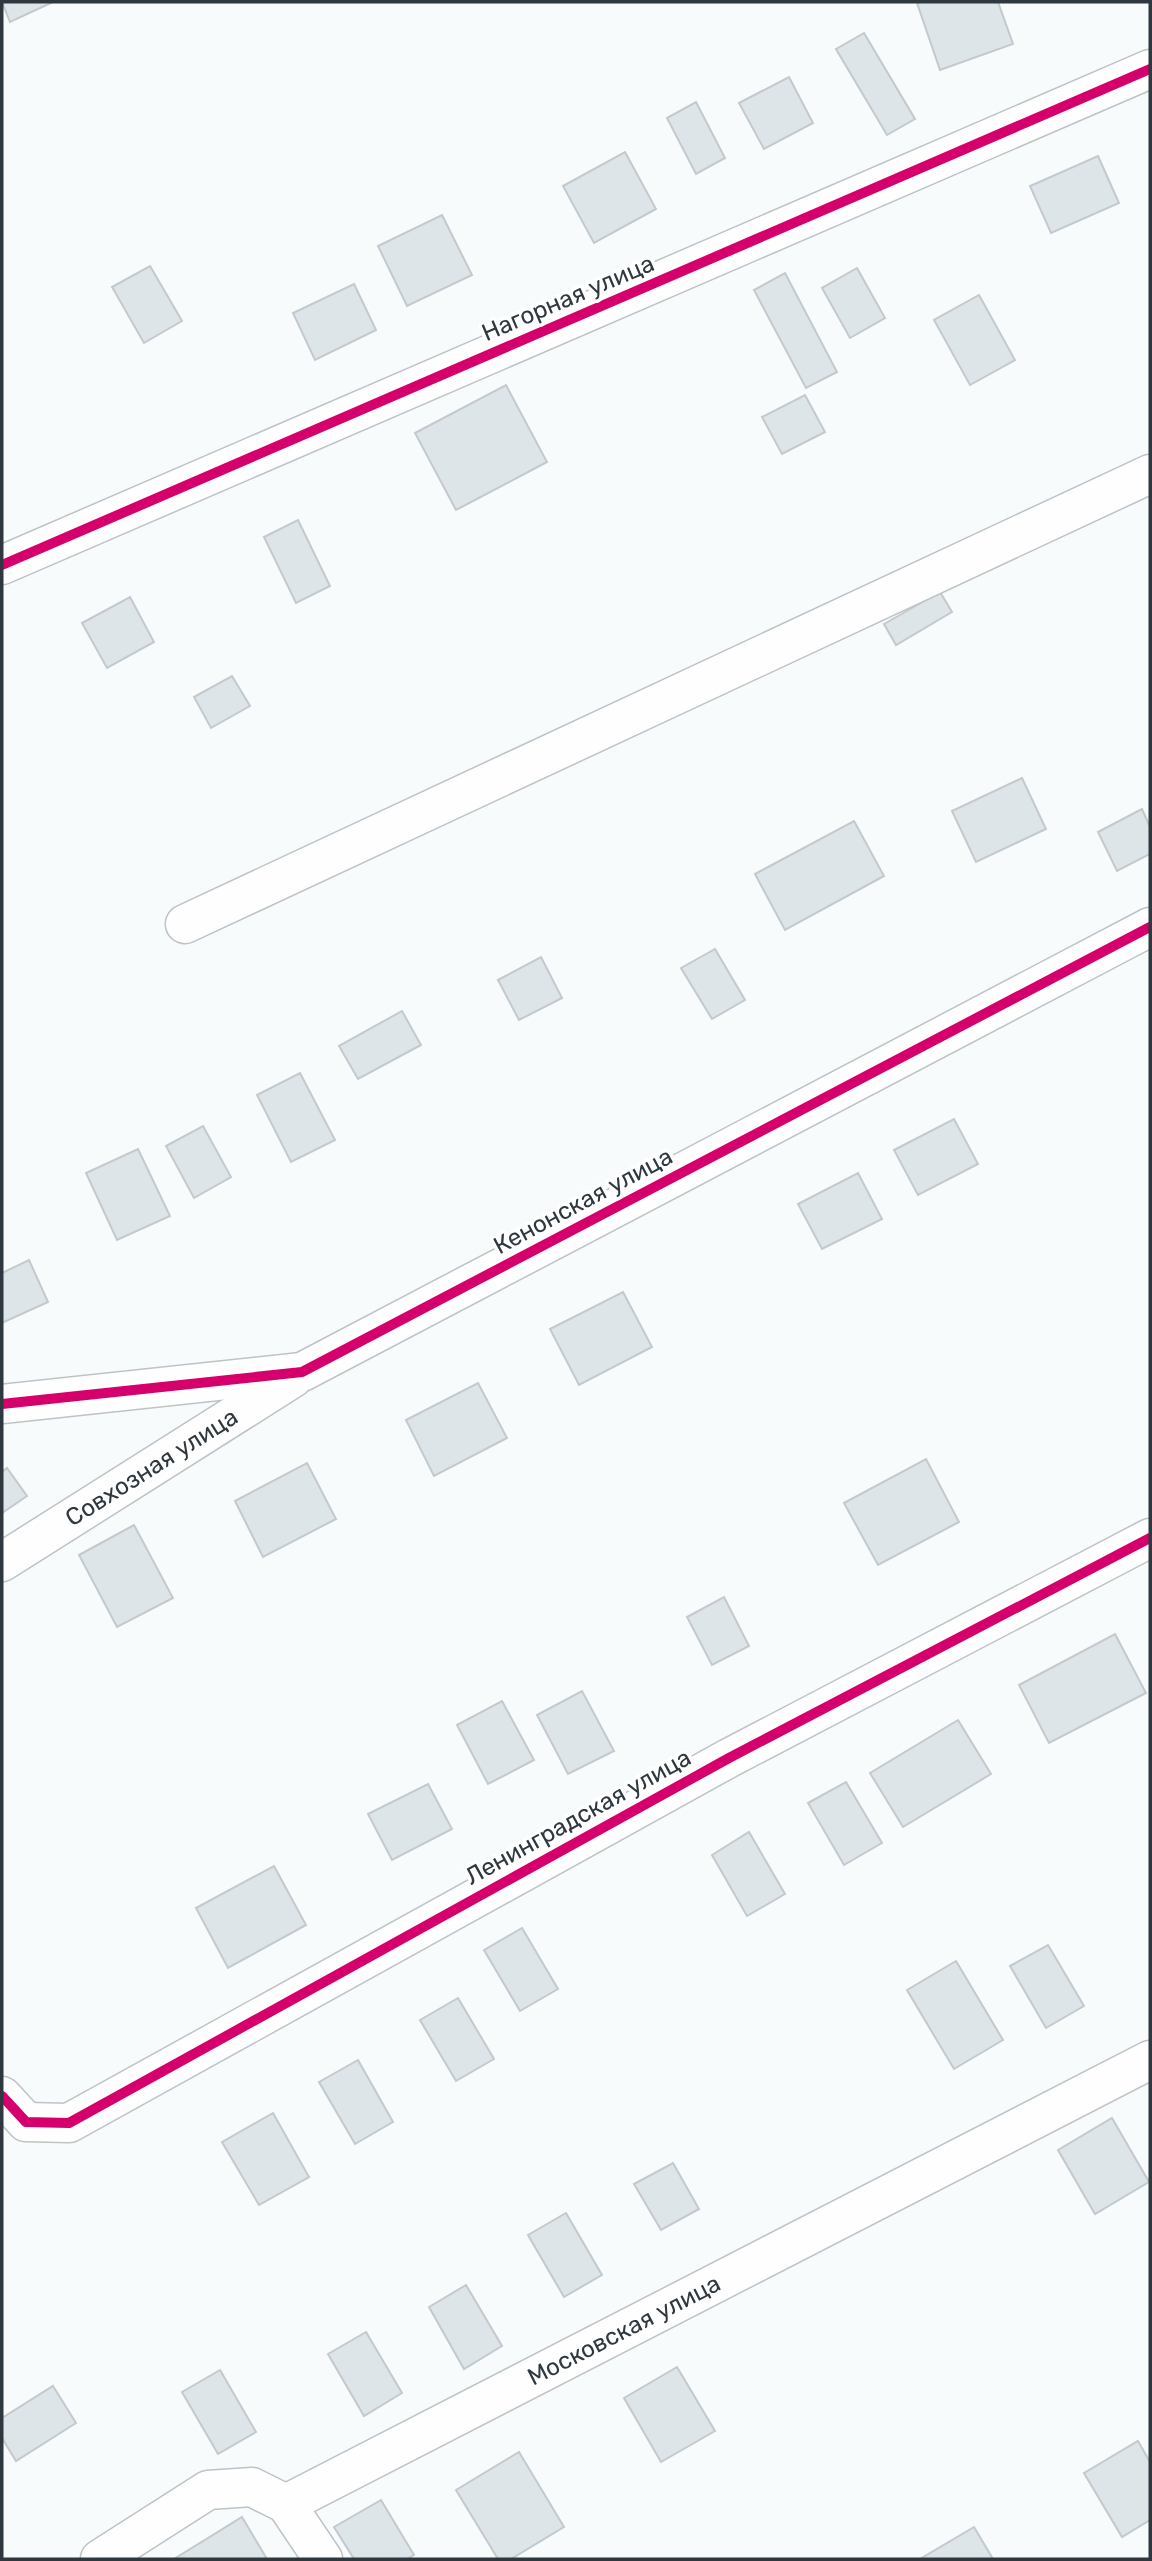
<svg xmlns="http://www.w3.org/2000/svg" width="1152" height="2561" viewBox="0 0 1152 2561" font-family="Rubik,sans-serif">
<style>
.building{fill:#dde5e9;stroke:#c3c9cc;stroke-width:2}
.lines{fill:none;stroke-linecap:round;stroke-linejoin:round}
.minor-casing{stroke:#bdc3c6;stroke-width:41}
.minor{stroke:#fefeff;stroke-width:38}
.cycleway-casing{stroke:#fff;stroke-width:15}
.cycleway{stroke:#d6006c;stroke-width:10}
.labels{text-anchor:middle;stroke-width:7;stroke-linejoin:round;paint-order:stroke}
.street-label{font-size:24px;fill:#2e383e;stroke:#fff}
</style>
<rect width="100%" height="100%" fill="#f8fbfc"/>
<g class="building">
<polygon points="2,2 53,2 10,22"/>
<polygon points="921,2 998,2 1013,44 940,70 917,3"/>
<polygon points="864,33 915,119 887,135 836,49"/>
<polygon points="789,77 813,123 764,149 739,103"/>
<polygon points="696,102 725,158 696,174 667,118"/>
<polygon points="625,152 656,209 594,243 563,186"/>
<polygon points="1098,156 1119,203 1051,233 1030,186"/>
<polygon points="442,215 472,275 407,306 378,246"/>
<polygon points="150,266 182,321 144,343 112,287"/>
<polygon points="857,268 885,318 850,338 822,288"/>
<polygon points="785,273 837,372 806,388 754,290"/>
<polygon points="354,284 376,330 315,360 293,313"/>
<polygon points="979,295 1015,360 970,385 934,320"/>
<polygon points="506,385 547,462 456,510 415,433"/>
<polygon points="805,395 825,432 782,454 762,417"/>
<polygon points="298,520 330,586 296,603 264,537"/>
<polygon points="940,592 952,612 896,645 884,624"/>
<polygon points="130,597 154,642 107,668 82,623"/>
<polygon points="232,676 250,706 211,728 194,697"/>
<polygon points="1022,778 1046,829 976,862 952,811"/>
<polygon points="1142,809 1150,827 1150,854 1117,871 1098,832"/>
<polygon points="854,821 884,876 785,930 755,874"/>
<polygon points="715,949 745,1000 712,1019 681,968"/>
<polygon points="541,957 562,998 519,1020 498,980"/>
<polygon points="402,1011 421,1045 358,1079 339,1046"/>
<polygon points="300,1073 335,1140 291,1162 257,1095"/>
<polygon points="954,1119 978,1164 918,1195 894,1150"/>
<polygon points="203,1126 231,1177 194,1198 166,1146"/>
<polygon points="138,1149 170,1216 117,1240 86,1173"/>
<polygon points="858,1173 882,1219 822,1249 798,1204"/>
<polygon points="29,1260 48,1302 2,1323 2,1273"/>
<polygon points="623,1292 652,1347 579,1385 550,1329"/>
<polygon points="478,1383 507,1438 434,1476 406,1420"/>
<polygon points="926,1459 959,1522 878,1565 844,1503"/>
<polygon points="307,1463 336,1519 263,1557 235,1501"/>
<polygon points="7,1468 27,1496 2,1513 2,1472"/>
<polygon points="134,1525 173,1598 117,1627 79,1555"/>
<polygon points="724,1597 749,1646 712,1665 687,1617"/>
<polygon points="1115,1634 1146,1693 1049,1743 1019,1685"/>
<polygon points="582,1691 614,1751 568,1774 537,1715"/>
<polygon points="502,1701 534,1760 488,1784 457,1725"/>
<polygon points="958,1720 991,1774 903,1827 870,1773"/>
<polygon points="846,1782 882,1843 844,1865 808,1803"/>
<polygon points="428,1784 452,1829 392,1860 368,1814"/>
<polygon points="749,1832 785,1894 747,1916 712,1855"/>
<polygon points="274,1866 306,1925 228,1968 196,1908"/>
<polygon points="522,1928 558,1989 520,2011 484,1950"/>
<polygon points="1048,1945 1084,2006 1046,2028 1010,1966"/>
<polygon points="956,1961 1003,2040 954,2069 907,1990"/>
<polygon points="458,1998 494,2059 456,2081 420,2020"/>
<polygon points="358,2060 393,2122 355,2144 319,2082"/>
<polygon points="273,2113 309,2177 259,2205 222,2142"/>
<polygon points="1112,2118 1149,2182 1095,2214 1058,2150"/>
<polygon points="673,2163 699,2209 661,2230 634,2184"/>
<polygon points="566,2213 602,2275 564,2297 528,2235"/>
<polygon points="466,2285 502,2346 464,2369 429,2307"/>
<polygon points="366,2332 402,2393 364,2416 328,2354"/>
<polygon points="677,2367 715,2431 661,2462 624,2398"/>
<polygon points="220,2370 256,2432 218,2454 182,2392"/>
<polygon points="53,2386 76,2423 16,2461 2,2438 2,2418"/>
<polygon points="1138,2441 1150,2462 1150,2520 1122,2537 1084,2473"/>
<polygon points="519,2452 564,2527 511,2559 498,2559 456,2490"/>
<polygon points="381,2500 414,2555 407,2559 354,2559 334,2527"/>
<polygon points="242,2517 267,2559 174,2559"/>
<polygon points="974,2527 993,2559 920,2559"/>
</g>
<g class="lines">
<defs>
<g id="minor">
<polyline points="2,565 1150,69"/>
<polyline points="185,924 1150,474"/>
<polyline points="2,1404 302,1372 1150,927"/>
<path id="s1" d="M2,1562L293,1378"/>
<polyline points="2,2096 26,2122 69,2123 729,1758 1150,1538"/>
<path id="s2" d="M286,2504L1150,2060"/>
<polyline points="100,2559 208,2490 252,2487 286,2504 323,2559"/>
</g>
</defs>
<use href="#minor" class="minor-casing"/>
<use href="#minor" class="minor"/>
<defs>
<g id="cycleway">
<polyline points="2,565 1150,69"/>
<polyline points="2,1404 302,1372 1150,927"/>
<polyline points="2,2096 26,2122 69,2123 729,1758 1150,1538"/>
</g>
</defs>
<use href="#cycleway" class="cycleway-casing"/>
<use href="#cycleway" class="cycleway"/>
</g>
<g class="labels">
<g class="street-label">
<text transform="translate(568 298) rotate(-23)" y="8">Нагорная улица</text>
<text transform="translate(583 1201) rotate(-28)" y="8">Кенонская улица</text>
<text dy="8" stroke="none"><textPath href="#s1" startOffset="177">Совхозная улица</textPath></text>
<text transform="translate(578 1817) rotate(-29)" y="8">Ленинградская улица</text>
<text dy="8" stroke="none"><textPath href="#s2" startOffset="380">Московская улица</textPath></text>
</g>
</g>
<rect width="1152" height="2561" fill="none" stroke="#2e383e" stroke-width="7"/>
</svg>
